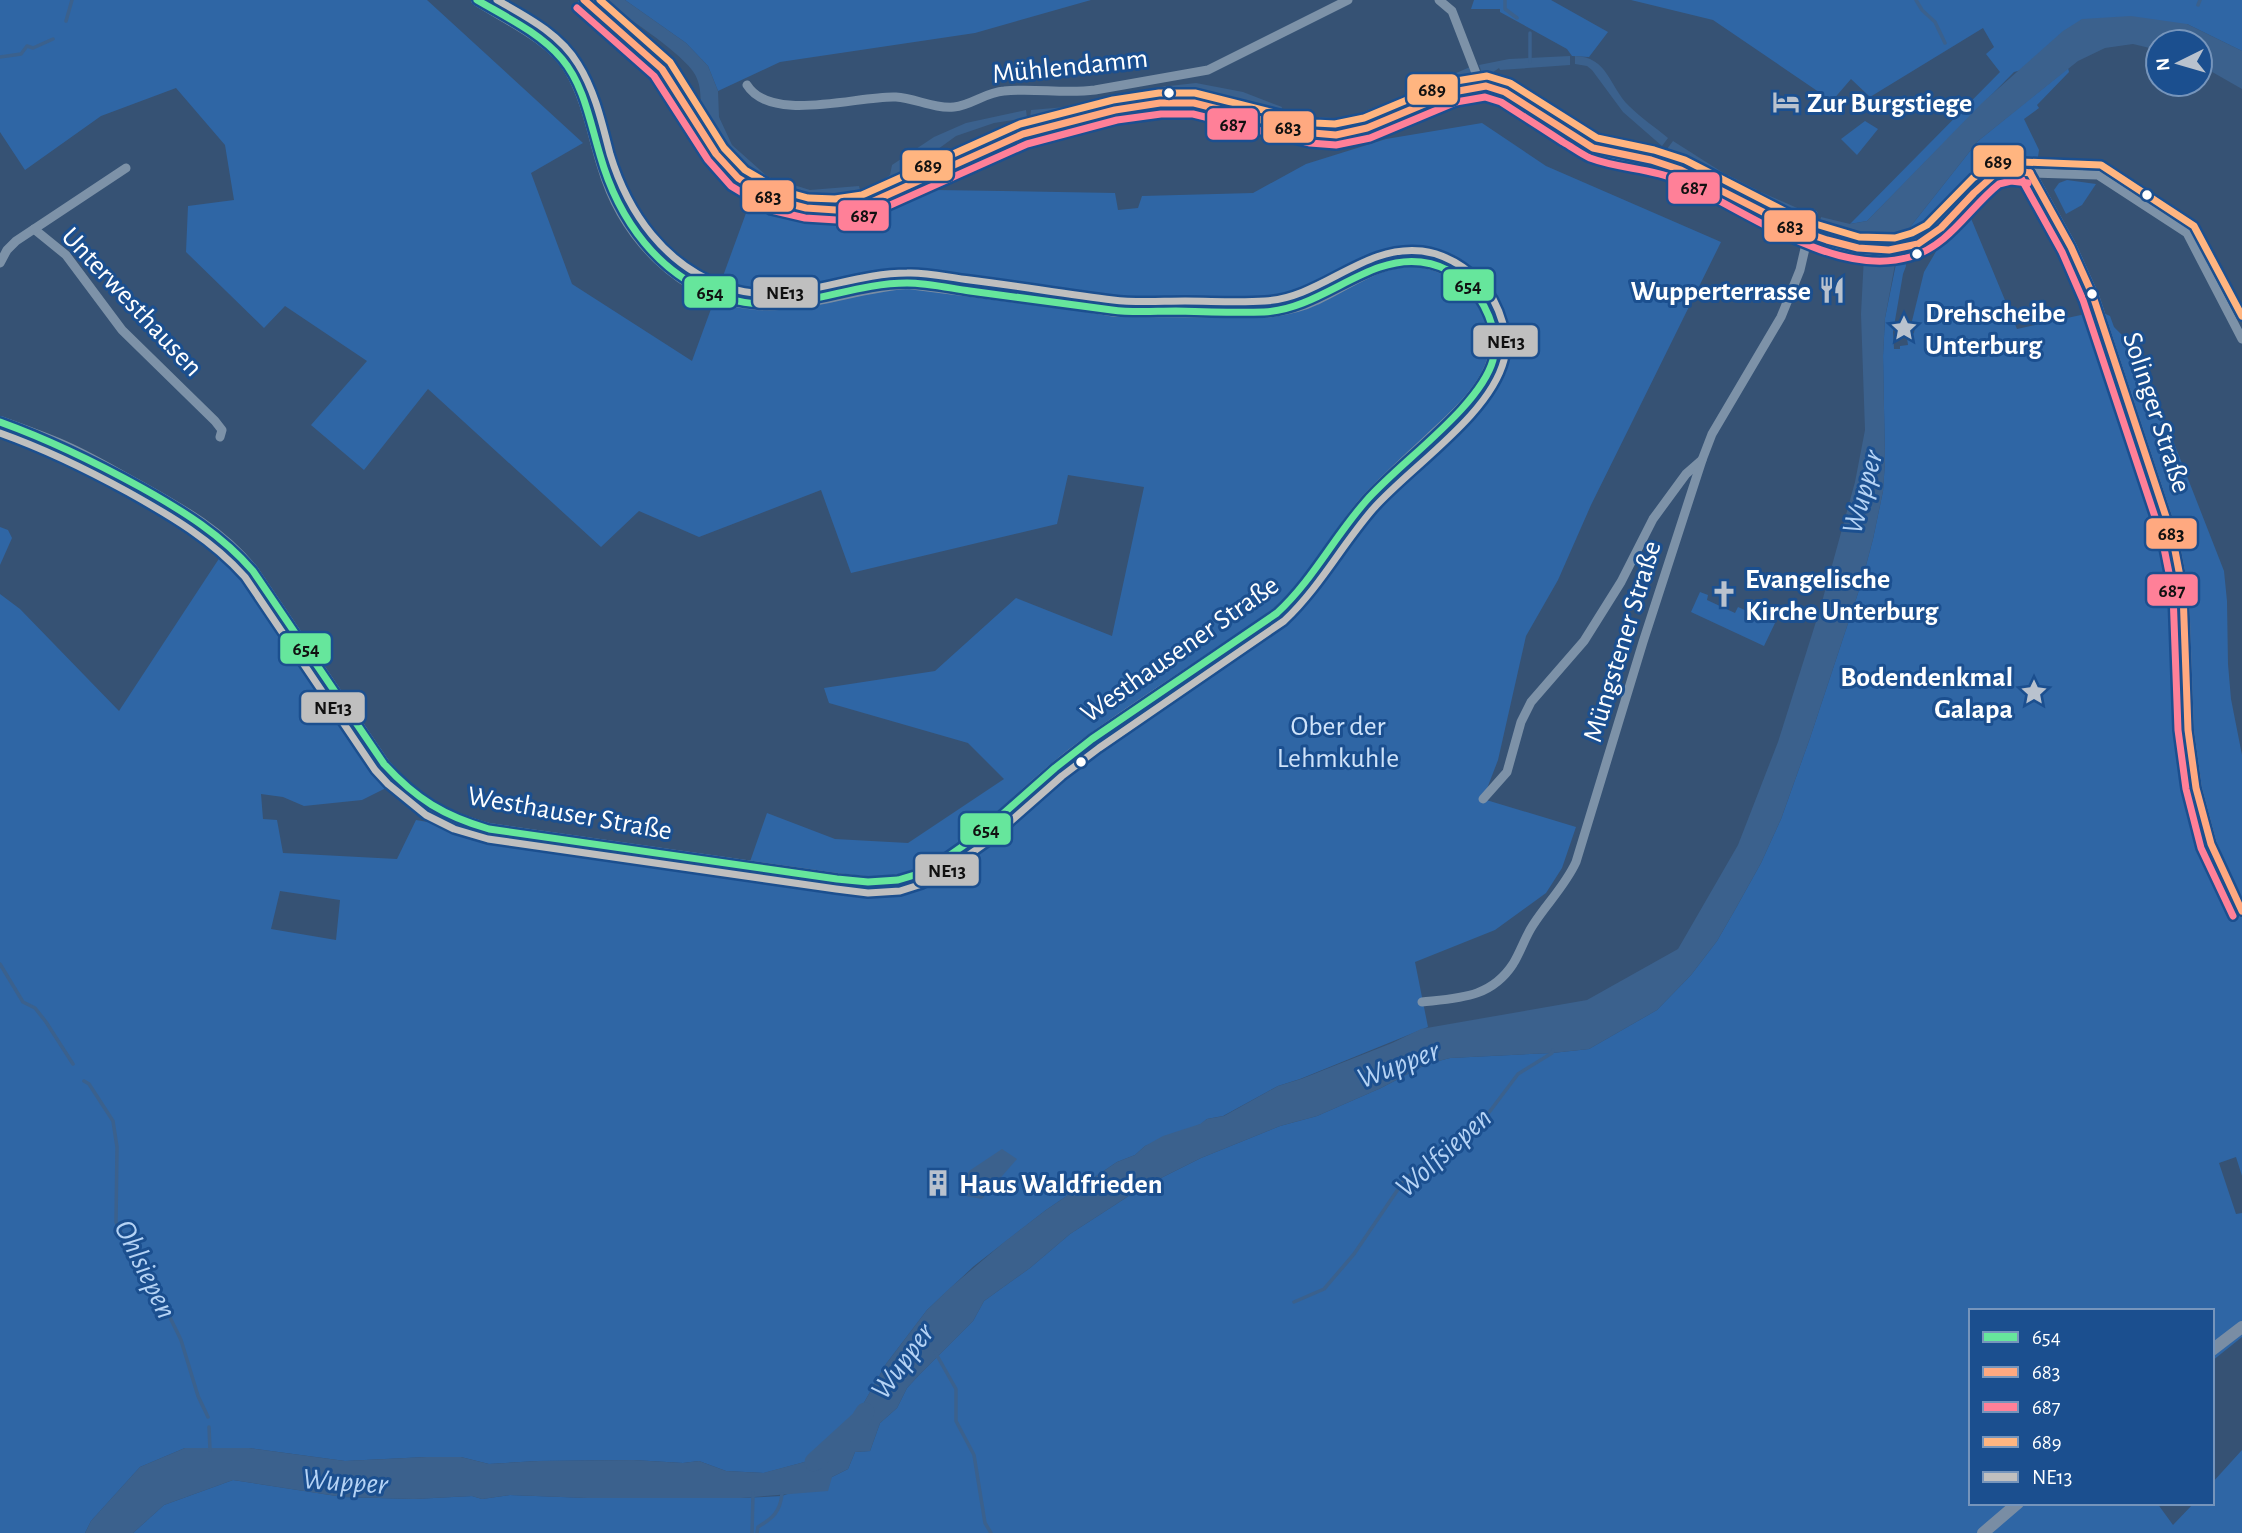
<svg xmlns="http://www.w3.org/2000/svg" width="2242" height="1533" viewBox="0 0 2242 1533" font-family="'Alegreya Sans',sans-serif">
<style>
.green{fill:#2f66a5;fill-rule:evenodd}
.water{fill:#3b618d}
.pier{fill:#365274}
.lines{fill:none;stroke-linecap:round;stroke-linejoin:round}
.stream{stroke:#3b618d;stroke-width:3.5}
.river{stroke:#3b618d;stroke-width:19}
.street{stroke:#7d92a8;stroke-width:9}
.secondary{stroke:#798da4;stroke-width:12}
.bus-1-casing{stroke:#1b4f8f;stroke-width:12}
.bus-2-casing{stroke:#1b4f8f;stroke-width:12}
.bus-3-casing{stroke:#1b4f8f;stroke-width:12}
.bus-4-casing{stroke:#1b4f8f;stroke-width:12}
.bus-5-casing{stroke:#1b4f8f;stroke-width:12}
.bus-1{stroke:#66e69c;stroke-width:7}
.bus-2{stroke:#ffa980;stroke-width:7}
.bus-3{stroke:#ff8098;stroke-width:7}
.bus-4{stroke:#ffb580;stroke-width:7}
.bus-5{stroke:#bfbfbf;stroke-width:7}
.bus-dot{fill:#fff;stroke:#1b4f8f;stroke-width:2.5}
.labels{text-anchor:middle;stroke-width:6;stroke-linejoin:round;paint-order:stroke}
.street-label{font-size:28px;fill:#fff;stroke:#1b4f8f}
.poi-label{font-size:28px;font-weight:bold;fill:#fff;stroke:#1b4f8f;text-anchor:start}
.park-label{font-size:28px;fill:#cfe3fa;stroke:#1b4f8f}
.water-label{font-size:30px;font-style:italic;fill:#b5d3f5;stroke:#1b4f8f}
.line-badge{stroke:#1b4f8f;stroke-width:2.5}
.pale-badge-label{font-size:19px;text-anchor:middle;font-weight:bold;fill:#111}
</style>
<rect width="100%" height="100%" fill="#365274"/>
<g class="green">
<path d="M0,0H427L583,143L531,173L572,284L692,361L753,194C785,212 821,223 858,214C878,209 899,196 918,188L920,192L936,190L1115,193L1118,210L1138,208L1142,196L1253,193L1306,164L1386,139L1482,123L1546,166L1721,242L1591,505L1558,580L1526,636L1498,760L1483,799L1576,827L1562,868L1546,893L1495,930L1415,962L1428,1027L1300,1079L1278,1086L1223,1116L1207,1119L1201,1124L1145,1146L1135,1155L1117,1162L1046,1210L974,1266L927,1310L886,1364L845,1436L812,1460L764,1473L726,1471L699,1461L683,1463L633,1460L538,1461L489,1464L461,1457H426L345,1461L249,1448H185L140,1467L91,1521L85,1533H0V594L20,609L119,711L224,551L250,580L386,788L362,800L304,806L283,797L261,794L263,819L277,820L283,853L397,859L416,820L745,876L767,813L835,839L908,843L1004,779L968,743L829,703L824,688L935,671L1016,598L1112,636L1144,487L1068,475L1057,524L851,573L821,490L699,537L639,511L601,547L428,389L364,470L311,425L367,361L285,306L264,328L186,252L188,206L234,200L225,145L176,88L101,116L25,170L0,132ZM280,891L340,900L336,940L271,929Z"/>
<polygon points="625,0 1091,0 975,33 780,62 718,91 708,66 686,43"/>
<polygon points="1474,0 1551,0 1608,32 1589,57 1572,56 1567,49 1500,12 1500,9 1471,9"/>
<polygon points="1631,0 2242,0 2242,51 2187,24 2014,72 1867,221 1850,224 2000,72 1986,54 1994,47 1983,28 1870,97 1851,79 1832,101 1713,20"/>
<polygon points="2068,68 2069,72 2037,105 2039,108 2024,119 2039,150 2037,164 2008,156 1990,161 1939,214 1926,225 1903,236 1978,141"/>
<polygon points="1865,121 1878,129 1857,155 1841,139"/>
<polygon points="2067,180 2096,184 2082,205 2066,214 2054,190 2059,183"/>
<polygon points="1970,216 2017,329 2099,311 2110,316 2114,327 2127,340 2174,443 2224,571 2227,601 2228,664 2231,699 2242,755 2242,1176 2236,1157 2219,1163 2236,1214 2242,1213 2242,1337 2212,1361 2212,1311 1971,1311 1971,1503 2157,1503 2173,1525 2194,1503 2212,1503 2212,1483 2242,1450 2242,1533 133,1533 164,1505 233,1480 343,1497 414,1499 472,1496 482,1499 510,1495 588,1498 741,1498 782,1496 832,1477 848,1469 855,1452 870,1451 880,1423 897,1408 907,1388 919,1375 973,1321 984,1301 1030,1268 1070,1234 1141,1188 1201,1158 1243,1141 1280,1126 1317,1116 1381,1088 1427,1064 1450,1058 1552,1053 1589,1049 1657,1010 1691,975 1717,941 1736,908 1761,863 1781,819 1810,738 1861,584 1873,539 1883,491 1885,461 1883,356 1885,318 1897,259 1905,259 1906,266 1903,274 1893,332 1894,349 1900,349 1900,346 1908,345 1907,338 1914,333 1915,327 1912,321 1924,272 1938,248"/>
<polygon points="0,527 8,530 12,538 0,565"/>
<polygon points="1700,592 1708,595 1707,600 1735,613 1738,607 1747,611 1748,610 1775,623 1764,646 1691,612"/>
</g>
<g class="water">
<path d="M603,0H625L686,43L708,66L718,91L719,117L732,145L768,177L810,190L859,186L862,198C851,199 840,201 829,201C774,202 723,168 704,116C698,99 704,86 692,70C674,47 627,18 603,0Z"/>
<polygon points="2131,16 2187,24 2242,51 2242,89 2200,65 2200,42 2158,42 2158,50 2133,44 2105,48 2078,61 1978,141 1903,236 1905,259 1896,259 1885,318 1883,356 1885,461 1883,491 1873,539 1861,584 1810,738 1781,819 1761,863 1736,908 1717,941 1691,975 1657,1010 1589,1049 1552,1053 1450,1058 1427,1064 1381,1088 1317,1116 1280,1126 1243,1141 1201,1158 1141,1188 1070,1234 1030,1268 984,1301 973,1321 919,1375 907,1388 897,1408 880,1423 870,1451 855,1452 848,1469 832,1477 828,1491 741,1498 587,1498 510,1495 482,1499 472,1496 414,1499 343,1497 233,1480 164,1505 133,1533 85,1533 91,1521 140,1467 185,1448 249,1448 345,1461 426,1457 461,1457 489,1464 538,1461 633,1460 683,1463 699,1461 726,1471 763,1473 812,1460 845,1436 886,1364 927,1310 950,1288 1003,1243 1046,1210 1117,1162 1135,1155 1145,1146 1163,1136 1200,1124 1207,1119 1224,1116 1278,1086 1301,1079 1392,1043 1421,1029 1587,1000 1678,949 1738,845 1778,742 1820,609 1855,482 1865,430 1861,314 1864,256 1868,237 1818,225 1821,217 1850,224 1867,221 1982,103 2063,31 2082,19"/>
<polygon points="1570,56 1570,65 1500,70 1499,68 1489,75 1483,76 1479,65 1509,59"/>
<path d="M1575,56C1608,57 1609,86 1629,106C1641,118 1655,127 1668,138L1662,146L1623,112L1592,70L1587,66L1575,64Z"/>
<polygon points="1470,67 1474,79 1451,86 1399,108 1396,99"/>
<polygon points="1196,83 1243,92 1282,107 1279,119 1192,97 1187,94 1169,94 1169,86"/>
<polygon points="1166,86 1165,95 1126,101 1059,118 1030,118 1031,110 1077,106"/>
<path d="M1388,102L1391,111C1366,121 1344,132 1316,127L1319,117L1345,119Z"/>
<polygon points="1026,110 1027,118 994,123 956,136 886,187 883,180 890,175 892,165 934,137 966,123"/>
<polygon points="1288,111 1316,116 1313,126 1286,119"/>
<polygon points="1673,141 1725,174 1722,179 1667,149"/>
<polygon points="1728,175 1757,190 1754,196 1725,181"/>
<polygon points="1761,192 1804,211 1800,221 1758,198"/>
<polygon points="1002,1149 1017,1159 982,1199 960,1195 969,1171"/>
</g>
<polygon class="pier" points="1817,216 1821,217 1818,225 1853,235 1890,238 1903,236 1905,259 1861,257 1864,240 1816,228 1814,225"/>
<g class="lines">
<g class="stream">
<polyline points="1505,0 1505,9 1517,18"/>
<polyline points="1916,0 1922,10 1935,22 1945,43"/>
<polyline points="2198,5 2200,0"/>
<polyline points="66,21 72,0"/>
<polyline points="0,57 21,54 27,46 33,48 53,39"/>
<polyline points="1530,62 1530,33"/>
<polyline points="1798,213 1823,223"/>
<polyline points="0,964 23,1002 35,1008 46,1022 73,1064"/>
<polyline points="84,1081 89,1084 113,1121 117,1147 116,1222 134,1260 163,1303 181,1340 198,1396 208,1417"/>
<polyline points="1294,1302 1324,1289 1354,1254 1405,1179 1444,1148 1478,1127 1518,1074 1552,1053 1553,1050"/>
<polyline points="935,1352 956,1389 956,1421 974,1455 985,1523 991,1533"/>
<polyline points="209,1427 210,1450"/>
<polyline points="752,1533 753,1493"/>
<path d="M757,1533L758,1527C773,1518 780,1512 782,1494"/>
</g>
<polyline class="river" points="814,1462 860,1420 865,1412"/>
<g class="street">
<polyline points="1439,0 1452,11 1481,86"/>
<path d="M747,85C771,124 860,95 896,97C915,98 934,109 954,107C972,105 986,92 1004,91C1035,88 1065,94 1095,90L1208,70L1348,0"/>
<polyline points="2030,173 2098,175 2187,233 2242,339"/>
<polyline points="34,229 66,255 122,330 215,421 222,430 220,437"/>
<polyline points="0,263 7,250 16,241 126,168"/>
<polyline points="1483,799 1507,772 1521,722 1531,702 1584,641 1621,582 1653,519 1686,474 1702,460"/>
<path d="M1422,1002C1459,998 1491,998 1513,964C1521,951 1525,937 1533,925C1547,903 1565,886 1576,862L1643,642L1702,460L1712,434L1781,317L1800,270L1813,214"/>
</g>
<g class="secondary">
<path d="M584,0L662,69L716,154L738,178L751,187L775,200L806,208L836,210L865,205L1023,134L1115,110L1160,103H1194L1313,133L1336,135L1367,128L1453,92L1486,86L1505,92L1593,148L1610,153L1651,160L1681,170L1798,230C1833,244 1883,259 1918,244C1949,230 1978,177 2004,171C2012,169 2022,171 2030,173L2071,247L2093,296L2172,535L2183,592L2188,730L2196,788L2211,844L2226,880L2242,911"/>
<path d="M0,422C22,430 44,438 65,447C90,458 113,472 137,485C180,509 222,532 253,571L384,764C416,802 442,816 489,829L837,879C865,883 892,886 918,874C978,846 1022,792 1075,752C1121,717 1171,686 1219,653C1238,640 1259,628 1277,613C1317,579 1332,541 1364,503C1385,480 1409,459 1431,438C1471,401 1521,357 1481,300C1468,281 1447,266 1424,262C1384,255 1351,283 1316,299C1300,307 1283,310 1265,312L1116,311L1081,305L908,283C857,286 808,308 756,304C680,298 623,235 603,166C593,134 587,98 570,70C552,39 507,19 477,0"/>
<polyline points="2212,1350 2242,1327"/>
<polyline points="1983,1533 2018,1503"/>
</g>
<defs>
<path id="bus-1" d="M0,422C50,440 95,462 142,488C183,511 222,535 253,571L384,764C416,799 444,816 489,829L837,879L868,882L898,880L918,874L940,862L980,834L1055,768L1092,739L1277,613C1313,580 1334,537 1366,501C1400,462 1480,407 1493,360C1498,340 1493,323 1484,306C1472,283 1448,265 1421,262C1367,255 1322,309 1264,312C1235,313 1205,312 1176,311C1155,311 1133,313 1112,310C1065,304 1018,297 970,291C949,288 927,283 907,283C845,283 789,318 726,298C659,278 618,219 600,155C590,122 584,85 562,59C540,33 506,17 477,0"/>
<g id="bus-2">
<polyline points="584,0 662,69 716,154 738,178 775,200 806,208 836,210 865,205 1023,134 1115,110 1160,103 1194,103 1313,133 1336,135 1367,128 1453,92 1486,86 1505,92 1593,148 1651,160 1681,170 1798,230 1827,240 1858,248 1889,250 1918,244 1941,228 1974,193 1994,175 2010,170 2030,173"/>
<polyline points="2030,173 2071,247 2093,296 2172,535 2183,592 2188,730 2196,788 2211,844 2242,911"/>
</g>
<g id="bus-3">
<path d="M577,8L654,76L708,160L731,186L771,210L805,218L837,220L868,215L1027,144L1117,120L1161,114H1193L1310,143L1336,145L1370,138L1456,102L1485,97L1501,102C1521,115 1542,128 1563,142C1572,147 1581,154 1590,158C1619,169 1650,168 1678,180C1744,209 1835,279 1910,257C1949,246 1969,208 1999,184L2011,181L2028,183"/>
<polyline points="2021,178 2062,252 2083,300 2162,538 2173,593 2178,730 2186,789 2201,848 2233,916"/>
</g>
<polyline id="bus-4" points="600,0 670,62 724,148 745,170 779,190 808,198 835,199 862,195 1020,124 1113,100 1159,93 1195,93 1315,123 1335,124 1364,118 1450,82 1487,76 1510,83 1597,138 1654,150 1685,160 1802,220 1859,237 1895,238 1912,233 1927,225 1973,178 1998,161 2101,165 2194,226 2242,316"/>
<path id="bus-5" d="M0,433C45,449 86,469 128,492C171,516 212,540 245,577L375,770L388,784L426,815L454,829L488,839L836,889L868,893L900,891L922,884L946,871L987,842L1062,776L1099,748L1284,621C1320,587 1341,546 1373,509C1410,467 1490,415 1504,360C1509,338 1503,318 1493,299C1478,274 1451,255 1422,251C1364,244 1322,298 1265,301C1238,303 1211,301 1185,301C1161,301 1136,303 1113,300C1065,294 1018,286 970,280C950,278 928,272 907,273C846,273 787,308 726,287C665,266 628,213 610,154C602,123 595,91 578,64C560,34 527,17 497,0"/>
</defs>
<use href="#bus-1" class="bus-1-casing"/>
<use href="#bus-2" class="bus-2-casing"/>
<use href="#bus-3" class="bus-3-casing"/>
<use href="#bus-4" class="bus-4-casing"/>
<use href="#bus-5" class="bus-5-casing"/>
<use href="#bus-1" class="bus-1"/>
<use href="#bus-2" class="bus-2"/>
<use href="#bus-3" class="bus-3"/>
<use href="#bus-4" class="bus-4"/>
<use href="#bus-5" class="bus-5"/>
</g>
<defs>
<symbol id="hotel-bare" viewBox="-9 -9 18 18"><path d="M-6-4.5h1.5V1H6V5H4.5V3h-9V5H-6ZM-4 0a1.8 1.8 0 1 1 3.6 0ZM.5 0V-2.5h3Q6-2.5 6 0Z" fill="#b9c2ce" stroke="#1b4f8f" stroke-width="2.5" paint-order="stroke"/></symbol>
<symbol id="restaurant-bare" viewBox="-9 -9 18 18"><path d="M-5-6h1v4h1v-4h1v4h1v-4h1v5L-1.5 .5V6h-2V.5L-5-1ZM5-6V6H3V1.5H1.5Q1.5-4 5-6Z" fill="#b9c2ce" stroke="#1b4f8f" stroke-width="2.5" paint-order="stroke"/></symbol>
<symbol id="sight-bare" viewBox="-9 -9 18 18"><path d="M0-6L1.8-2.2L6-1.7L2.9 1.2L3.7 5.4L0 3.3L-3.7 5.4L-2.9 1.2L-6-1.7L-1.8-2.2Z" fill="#b9c2ce" stroke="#1b4f8f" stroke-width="2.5" paint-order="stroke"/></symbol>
<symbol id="church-bare" viewBox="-9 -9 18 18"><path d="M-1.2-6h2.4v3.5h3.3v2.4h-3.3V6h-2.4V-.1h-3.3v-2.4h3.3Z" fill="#b9c2ce" stroke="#1b4f8f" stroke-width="2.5" paint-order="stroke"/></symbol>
<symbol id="building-bare" viewBox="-9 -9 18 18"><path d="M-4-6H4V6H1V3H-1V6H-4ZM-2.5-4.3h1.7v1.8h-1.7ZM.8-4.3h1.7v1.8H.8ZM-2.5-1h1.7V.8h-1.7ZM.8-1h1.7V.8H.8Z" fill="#b9c2ce" stroke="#1b4f8f" stroke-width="2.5" paint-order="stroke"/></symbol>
</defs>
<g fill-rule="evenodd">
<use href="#hotel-bare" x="1767" y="83" width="38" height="38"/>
<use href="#restaurant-bare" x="1813" y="271" width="38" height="38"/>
<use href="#sight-bare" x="1885" y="309" width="38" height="38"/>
<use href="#church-bare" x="1705" y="575" width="38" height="38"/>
<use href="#sight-bare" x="2015" y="673" width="38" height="38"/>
<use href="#building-bare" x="919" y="1164" width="38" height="38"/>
</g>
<g class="bus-dot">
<circle cx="1169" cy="93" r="6"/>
<circle cx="2147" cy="195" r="6"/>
<circle cx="1917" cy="254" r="6"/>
<circle cx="2092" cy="294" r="6"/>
<circle cx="1081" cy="762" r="6"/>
</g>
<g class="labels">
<g class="street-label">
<text transform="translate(1070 65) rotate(-6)" y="10">Mühlendamm</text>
<text transform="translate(133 301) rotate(47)" y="10">Unterwesthausen</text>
<text transform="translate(2158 412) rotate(72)" y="10">Solinger Straße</text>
<text transform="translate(1621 641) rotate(-73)" y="10">Müngstener Straße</text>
<text transform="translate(1179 648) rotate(-35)" y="10">Westhausener Straße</text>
<text transform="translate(570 812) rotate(10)" y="10">Westhauser Straße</text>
</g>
<g class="poi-label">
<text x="1807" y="112">Zur Burgstiege</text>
<text x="1811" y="300" text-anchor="end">Wupperterrasse</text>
<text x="1925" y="322">Drehscheibe<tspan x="1925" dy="32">Unterburg</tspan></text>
<text x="1745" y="588">Evangelische<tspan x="1745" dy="32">Kirche Unterburg</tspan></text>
<text x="2013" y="686" text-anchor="end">Bodendenkmal<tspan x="2013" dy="32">Galapa</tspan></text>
<text x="959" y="1193">Haus Waldfrieden</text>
</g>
<g class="park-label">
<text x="1338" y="735">Ober der<tspan x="1338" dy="32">Lehmkuhle</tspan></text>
</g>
<g class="water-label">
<text transform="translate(1862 492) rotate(-75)" y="10">Wupper</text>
<text transform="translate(1398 1064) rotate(-21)" y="10">Wupper</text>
<text transform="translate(1443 1152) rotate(-42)" y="10">Wolfsiepen</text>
<text transform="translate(146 1269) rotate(64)" y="10">Ohlsiepen</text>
<text transform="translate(902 1361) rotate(-54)" y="10">Wupper</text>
<text transform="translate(345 1481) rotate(4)" y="10">Wupper</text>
</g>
</g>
<g class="line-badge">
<rect x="1406" y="73" width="53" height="33" rx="7" fill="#ffb580"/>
<rect x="1206" y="107" width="53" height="34" rx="7" fill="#ff8098"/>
<rect x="1262" y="110" width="53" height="34" rx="7" fill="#ffa980"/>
<rect x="1972" y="144" width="53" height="34" rx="7" fill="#ffb580"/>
<rect x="901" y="149" width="53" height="33" rx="7" fill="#ffb580"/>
<rect x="1667" y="171" width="54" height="34" rx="7" fill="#ff8098"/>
<rect x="741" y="179" width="54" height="34" rx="7" fill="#ffa980"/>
<rect x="837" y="199" width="53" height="33" rx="7" fill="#ff8098"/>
<rect x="1763" y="209" width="54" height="34" rx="7" fill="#ffa980"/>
<rect x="1442" y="268" width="53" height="34" rx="7" fill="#66e69c"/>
<rect x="683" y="275" width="54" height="34" rx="7" fill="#66e69c"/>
<rect x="752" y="276" width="67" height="33" rx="7" fill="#bfbfbf"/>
<rect x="1472" y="324" width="67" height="34" rx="7" fill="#bfbfbf"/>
<rect x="2145" y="517" width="53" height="33" rx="7" fill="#ffa980"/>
<rect x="2146" y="573" width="53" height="34" rx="7" fill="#ff8098"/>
<rect x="279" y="632" width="53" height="33" rx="7" fill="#66e69c"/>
<rect x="300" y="691" width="66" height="33" rx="7" fill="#bfbfbf"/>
<rect x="959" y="812" width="53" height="34" rx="7" fill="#66e69c"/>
<rect x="914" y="853" width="66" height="34" rx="7" fill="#bfbfbf"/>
</g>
<g class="pale-badge-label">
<text x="1432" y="96">689</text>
<text x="1233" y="131">687</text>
<text x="1288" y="134">683</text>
<text x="1998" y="168">689</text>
<text x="928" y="172">689</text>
<text x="1694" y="194">687</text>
<text x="768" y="203">683</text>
<text x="864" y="222">687</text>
<text x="1790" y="233">683</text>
<text x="1468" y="292">654</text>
<text x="710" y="299">654</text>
<text x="785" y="299">NE13</text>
<text x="1506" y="348">NE13</text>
<text x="2171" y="540">683</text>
<text x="2172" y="597">687</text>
<text x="306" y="655">654</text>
<text x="333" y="714">NE13</text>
<text x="986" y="836">654</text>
<text x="947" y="877">NE13</text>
</g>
<rect x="1969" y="1309" width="245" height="196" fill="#1b4f8f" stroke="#7695bc" stroke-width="2"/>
<rect x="1983" y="1332" width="35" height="10" fill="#66e69c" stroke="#7695bc" stroke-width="2"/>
<text x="2032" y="1344" font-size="21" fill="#ffffff">654</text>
<rect x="1983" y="1367" width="35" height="10" fill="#ffa980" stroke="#7695bc" stroke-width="2"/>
<text x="2032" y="1379" font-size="21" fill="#ffffff">683</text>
<rect x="1983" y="1402" width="35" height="10" fill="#ff8098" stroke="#7695bc" stroke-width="2"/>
<text x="2032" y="1414" font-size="21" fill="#ffffff">687</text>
<rect x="1983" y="1437" width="35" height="10" fill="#ffb580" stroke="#7695bc" stroke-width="2"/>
<text x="2032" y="1449" font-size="21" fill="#ffffff">689</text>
<rect x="1983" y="1472" width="35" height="10" fill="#bfbfbf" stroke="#7695bc" stroke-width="2"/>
<text x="2032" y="1484" font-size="21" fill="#ffffff">NE13</text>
<g transform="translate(2179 63) rotate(265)"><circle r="33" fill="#1b4f8f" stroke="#7695bc" stroke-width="2"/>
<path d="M0-5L12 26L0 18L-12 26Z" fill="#b9c2ce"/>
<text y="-10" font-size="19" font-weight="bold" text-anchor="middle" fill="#ffffff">N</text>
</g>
</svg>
